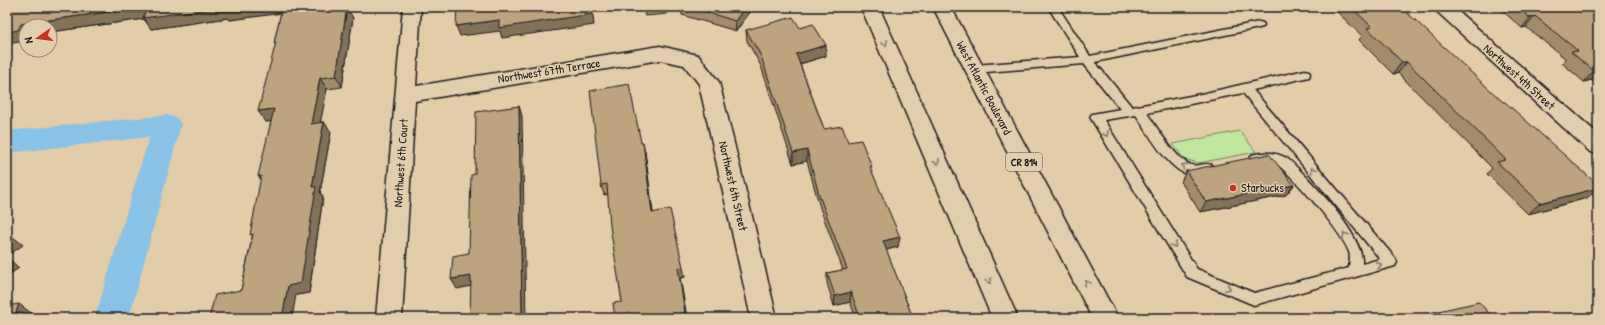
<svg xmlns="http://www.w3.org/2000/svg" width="1605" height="325" viewBox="0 0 1605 325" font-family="'Patrick Hand',sans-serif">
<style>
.green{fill:#c1e6a0;stroke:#6e815e}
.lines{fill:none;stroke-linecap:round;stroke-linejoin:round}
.canal{fill:#88c2e7;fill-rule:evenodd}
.service-casing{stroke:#1c1c1c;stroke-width:3}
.minor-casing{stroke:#1c1c1c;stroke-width:3}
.primary-casing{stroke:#1c1c1c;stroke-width:3}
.service{fill:#e2ceac;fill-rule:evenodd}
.minor{fill:#e2ceac;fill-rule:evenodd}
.primary{fill:#e2ceac;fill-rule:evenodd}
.wall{fill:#a38c6c;stroke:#1c1c1c}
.shaded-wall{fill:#847258;stroke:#1c1c1c}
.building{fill:#bda37e;stroke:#1c1c1c}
.oneway{stroke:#7f7564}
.poi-dot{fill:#c8321e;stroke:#e2ceac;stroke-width:1.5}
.labels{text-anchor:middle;stroke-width:3;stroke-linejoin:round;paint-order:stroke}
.shield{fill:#e2ceac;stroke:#575147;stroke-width:1}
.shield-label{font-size:11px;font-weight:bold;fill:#1c1c1c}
.street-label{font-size:12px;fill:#1c1c1c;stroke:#e2ceac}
.poi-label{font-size:12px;fill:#1c1c1c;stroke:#e2ceac;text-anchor:start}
</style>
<rect width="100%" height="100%" fill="#e3cca8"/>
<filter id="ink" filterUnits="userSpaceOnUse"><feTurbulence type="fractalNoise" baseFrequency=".025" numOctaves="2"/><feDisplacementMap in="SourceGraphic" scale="8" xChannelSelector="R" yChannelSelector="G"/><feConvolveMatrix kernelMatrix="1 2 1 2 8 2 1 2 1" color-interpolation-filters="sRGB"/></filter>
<g filter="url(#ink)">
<polygon class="green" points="1240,131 1256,152 1198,163 1184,159 1173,144"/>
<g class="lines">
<polygon class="canal" points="167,115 177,118 181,125 129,318 95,318 149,137 7,153 7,131"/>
<defs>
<path id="service" d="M1048,7H1058L1090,56L1259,22L1263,23L1264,25L1263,27L1259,28L1095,62L1132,107L1201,94L1305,70L1309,71L1310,74L1309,77L1253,90L1395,258L1397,262L1395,266L1254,305L1187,277L1090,117L1092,114L1120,109L1084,64L974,73L969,69L974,65L1080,57ZM1243,93L1380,259L1362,264C1365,236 1309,178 1288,159C1277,152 1265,151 1252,155L1250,158L1252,161L1274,162C1292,174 1342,232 1349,252C1351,257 1349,263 1349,268L1254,293L1197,269L1104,120L1136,115C1148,132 1168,171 1190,175C1197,176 1206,173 1212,171L1214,168L1212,165C1205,162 1198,167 1191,165C1175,159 1157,127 1147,113Z"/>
<g id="minor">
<polygon points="403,7 421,7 416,86 660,46 698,55 719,82 777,318 751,318 699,84 684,65 660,60 415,101 402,318 376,318"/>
<polygon points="1432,7 1453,7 1598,134 1598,154 1590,152"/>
</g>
<g id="primary">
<polygon points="861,7 879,7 1018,318 992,318"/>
<polygon points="933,7 951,7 1118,318 1092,318"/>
</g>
</defs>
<use href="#service" class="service-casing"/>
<use href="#minor" class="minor-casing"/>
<use href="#primary" class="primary-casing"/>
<use href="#service" class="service"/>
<use href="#minor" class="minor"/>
<use href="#primary" class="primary"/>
</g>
<g class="wall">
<polygon points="7,7 338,7 338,8 353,18 342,87 327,89 320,122 324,122 331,132 320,192 323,197 309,293 296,295 241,290 252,238 261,180 271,121 266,122 276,45 274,43 281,13 230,20 228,18 151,29 144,19 50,32 50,26"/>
<polygon points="643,7 666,7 667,14 645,16"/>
<polygon points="681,7 750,7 751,11 736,31 682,15"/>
<polygon points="1332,7 1401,7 1587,198 1528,214 1487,174 1492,168 1398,73 1393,74 1359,40 1362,36"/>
<polygon points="1498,7 1598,7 1598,86 1591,80 1584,82 1562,63 1566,59 1526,27 1522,28"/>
<polygon points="800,28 826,56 800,64 824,129 848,142 871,170 898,247 886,250 913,318 856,318 850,302 834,306 827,283 827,273 843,270 820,208 807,161 793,164 761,66 747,41 746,30"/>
<polygon points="641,142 645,152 653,212 685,277 680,278 687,318 615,318 622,302 608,194 604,195 601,185"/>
<polygon points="1186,171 1294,185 1286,195 1200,212 1181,182"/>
</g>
<g class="shaded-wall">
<polygon points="144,7 287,7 290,12 230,20 228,18 151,29 144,19 50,32 50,26 26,26 26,41 7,44 7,32 21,24"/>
<polygon points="330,7 338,7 335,20 330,9"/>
<polygon points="347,7 353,18 342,87 336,76"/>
<polygon points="592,7 594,25 502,38 500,31 460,36 456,26"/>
<polygon points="745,7 750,7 751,11 736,31 735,21"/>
<polygon points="1535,16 1526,27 1522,28 1530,18"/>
<polygon points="826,45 826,56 796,65 796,54"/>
<polygon points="1402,62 1407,62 1398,73 1393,74"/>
<polygon points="1598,70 1598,73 1591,80 1584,82 1594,71"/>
<polygon points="320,78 327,89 318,134 311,124"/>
<polygon points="519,106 522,116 526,318 522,318"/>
<polygon points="274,109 281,120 266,122 258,111"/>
<polygon points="324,122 331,132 320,192 323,197 309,293 296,295 292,318 282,318 288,286 312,187"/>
<polygon points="643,142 645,152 654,223 652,213"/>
<polygon points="807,150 807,161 793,164 793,153"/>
<polygon points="258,176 261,176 266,187"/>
<polygon points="1294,185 1286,195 1200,212 1206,202"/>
<polygon points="1598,188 1598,189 1587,198 1528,214 1540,203"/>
<polygon points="7,232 23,245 7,256"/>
<polygon points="900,237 898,247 882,251 883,241"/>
<polygon points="7,257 19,268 7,276"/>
<polygon points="683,267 685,277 680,278 687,318 666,318 678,268"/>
<polygon points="471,276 477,285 457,289 451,279"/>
<polygon points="851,292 850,302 834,306 835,296"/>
<polygon points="19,304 31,313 30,318 14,318"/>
</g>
<g class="building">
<polygon points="7,7 144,7 21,24 18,30 7,32"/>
<polygon points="147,7 223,7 143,18"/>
<polygon points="224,7 242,7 223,9"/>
<polygon points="282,7 330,7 330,9 347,7 336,76 320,78 311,124 324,122 312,187 316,187 301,283 288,286 282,318 209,318 215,295 241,290 253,234 250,235 261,176 258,176 274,109 258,111 276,42 274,43"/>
<polygon points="457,7 591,7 592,14 499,28 499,20 456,26"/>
<polygon points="691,7 745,7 735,21"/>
<polygon points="1351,7 1401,7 1503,102 1505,102 1598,185 1598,188 1540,203 1497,162 1506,160 1407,62 1402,62 1367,28 1372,27"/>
<polygon points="1518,7 1598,7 1598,70 1594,71 1571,52 1578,51 1535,16 1530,18"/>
<polygon points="793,17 800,28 813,24 826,45 796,54 824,129 842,126 848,142 861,140 872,167 870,167 900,237 883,241 913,318 860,318 851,292 835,296 827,273 847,269 820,198 807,150 793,153 761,56 746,30"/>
<polygon points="629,84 641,142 643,142 652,213 670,209 683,267 678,268 685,313 666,317 666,318 615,318 613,303 622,302 610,226 607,184 601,185 590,91"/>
<polygon points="519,106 522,318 470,318 471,276 451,279 453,256 469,253 471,175 475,174 476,112"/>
<polygon points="1269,154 1294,185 1206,202 1186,171"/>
<polygon points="7,232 11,235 7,238"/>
<polygon points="1479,302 1493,318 1407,318"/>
<polygon points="19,304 14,318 7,318 7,306"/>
</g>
<defs><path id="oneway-chevron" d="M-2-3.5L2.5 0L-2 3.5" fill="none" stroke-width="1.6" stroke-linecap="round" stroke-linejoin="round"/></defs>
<g class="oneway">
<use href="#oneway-chevron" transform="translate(885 43) rotate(66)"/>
<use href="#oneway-chevron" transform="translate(1106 134) rotate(59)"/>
<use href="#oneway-chevron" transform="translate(937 162) rotate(66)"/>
<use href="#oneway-chevron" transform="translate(1184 166) rotate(-145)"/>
<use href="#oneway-chevron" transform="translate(1313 170) rotate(-130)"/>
<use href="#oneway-chevron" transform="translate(1345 235) rotate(-122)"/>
<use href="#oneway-chevron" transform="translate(1174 245) rotate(59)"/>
<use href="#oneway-chevron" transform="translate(1379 265) rotate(-15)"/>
<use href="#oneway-chevron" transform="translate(989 281) rotate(66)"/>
<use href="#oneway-chevron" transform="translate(1087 283) rotate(-118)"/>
<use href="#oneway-chevron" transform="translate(1228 288) rotate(22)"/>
</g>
</g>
<circle class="poi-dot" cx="1233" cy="188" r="4"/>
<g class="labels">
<rect class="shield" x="1006" y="153" width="36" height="18" rx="3"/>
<g class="shield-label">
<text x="1024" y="166">CR 814</text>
</g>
<g class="street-label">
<text transform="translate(549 71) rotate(-9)" y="4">Northwest 67th Terrace</text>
<text transform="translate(1519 77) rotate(42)" y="4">Northwest 4th Street</text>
<text transform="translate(984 88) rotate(62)" y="4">West Atlantic Boulevard</text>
<text transform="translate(401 163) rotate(-86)" y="4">Northwest 6th Court</text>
<text transform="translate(733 186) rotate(77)" y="4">Northwest 6th Street</text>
</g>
<g class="poi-label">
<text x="1241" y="192">Starbucks</text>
</g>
</g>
<rect width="1605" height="325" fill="none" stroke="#e2ceac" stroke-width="24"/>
<rect x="12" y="12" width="1581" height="301" fill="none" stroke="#1c1c1c" stroke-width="1.5" filter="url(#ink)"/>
<g transform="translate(38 38) rotate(256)"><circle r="19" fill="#e2ceac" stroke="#938772"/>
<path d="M0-3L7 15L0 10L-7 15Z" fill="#c8321e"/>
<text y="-6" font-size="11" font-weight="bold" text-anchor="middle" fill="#1c1c1c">N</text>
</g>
</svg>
